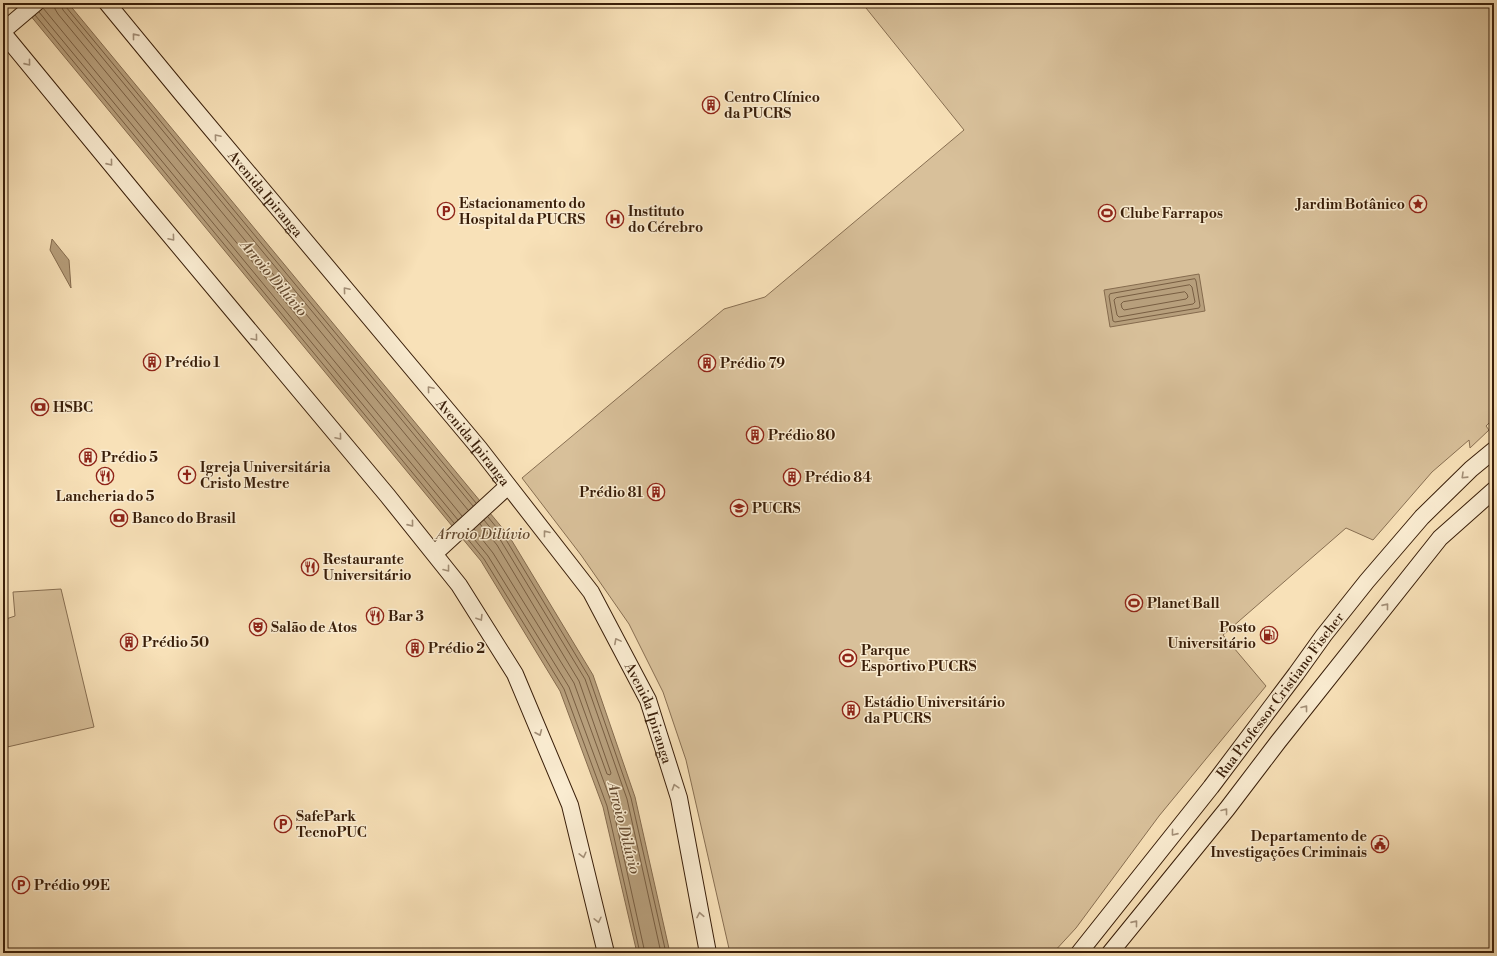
<svg xmlns="http://www.w3.org/2000/svg" width="1497" height="956" viewBox="0 0 1497 956" font-family="'Libre Bodoni',serif">
<style>
.green{fill:#d8c09a;stroke:#886f52}
.water{fill:#b79f7c;stroke:#856b4e}
.lines{fill:none;stroke-linecap:round;stroke-linejoin:round}
.shore{stroke:#785e42;stroke-width:1}
.secondary-casing{stroke:#391e09;stroke-width:18}
.secondary{stroke:#faecd1;stroke-width:16}
.oneway{stroke:#a38f77}
.labels{text-anchor:middle;stroke-width:3;stroke-linejoin:round;paint-order:stroke}
.poi-label{font-size:14px;font-weight:bold;fill:#391e09;stroke:#faecd1;text-anchor:start}
.street-label{font-size:14px;fill:#391e09;stroke:#faecd1}
.water-label{font-size:15px;font-style:italic;fill:#654b31;stroke:#faecd1}
</style>
<rect width="100%" height="100%" fill="#f8e1b8"/>
<filter id="stains"><feTurbulence type="fractalNoise" baseFrequency=".005" numOctaves="4"/><feColorMatrix values="0 0 0 0 .2 0 0 0 0 .09 0 0 0 0 .02 0 0 0 .5 -.17"/></filter>
<radialGradient id="worn" r=".72"><stop offset=".6" stop-color="#630" stop-opacity="0"/><stop offset="1" stop-color="#630" stop-opacity=".3"/></radialGradient>
<g class="green">
<polygon points="862,3 1494,3 1494,418 1486,426 1489,430 1470,448 1469,440 1432,472 1373,540 1346,528 1223,635 1266,686 1159,816 1076,928 1053,953 817,953 817,952 812,953 730,953 686,760 663,692 629,624 581,555 522,478 724,309 765,297 964,130"/>
<polygon points="61,589 94,727 3,748 3,620 15,616 13,592"/>
</g>
<g class="water">
<polygon points="20,3 68,3 509,536 593,675 635,797 670,953 637,953 603,807 560,691 481,561"/>
<polygon points="52,239 69,260 71,288 50,250"/>
<polygon points="1199,274 1205,311 1110,327 1104,290"/>
</g>
<g class="lines">
<g class="shore">
<polyline points="54,3 55,9 58,14 468,510"/>
<polyline points="60,3 63,10 473,506"/>
<polyline points="65,3 66,7 476,503"/>
<polyline points="43,8 462,516"/>
<polyline points="39,12 458,520"/>
<polyline points="35,15 454,523"/>
<polygon points="1195,279 1196,281 1200,306 1199,308 1115,322 1113,321 1109,296 1110,294"/>
<polygon points="1190,285 1192,287 1195,302 1193,304 1119,317 1117,315 1114,300 1116,298"/>
<polygon points="1185,292 1187,294 1188,297 1186,299 1124,310 1122,308 1121,304 1123,302"/>
<polyline points="488,517 505,538 589,677 631,798 666,953"/>
<polyline points="484,520 501,541 585,679 627,799 661,953"/>
<polyline points="474,529 493,553 574,683 607,774 610,775 611,773 579,681 497,545 480,524"/>
<polyline points="470,534 488,556 569,687 612,804 645,953"/>
<polyline points="466,537 484,559 564,689 607,806 640,953"/>
</g>
<defs>
<g id="secondary">
<path id="s1" d="M107,3L182,94L479,448L591,592L648,700L679,798L708,953"/>
<polyline points="3,31 36,3"/>
<polyline points="3,33 147,208 387,495 459,585 515,674 570,805 606,953"/>
<polyline points="435,553 508,486"/>
<path id="s2" d="M1079,953L1211,787L1296,674L1324,635L1367,581L1422,517L1471,469L1494,450"/>
<polyline points="1110,953 1227,809 1278,742 1440,538 1494,490"/>
</g>
</defs>
<use href="#secondary" class="secondary-casing"/>
<use href="#secondary" class="secondary"/>
</g>
<defs><path id="oneway-chevron" d="M-2-3.5L2.5 0L-2 3.5" fill="none" stroke-width="1.6" stroke-linecap="round" stroke-linejoin="round"/></defs>
<g class="oneway">
<use href="#oneway-chevron" transform="translate(135 36) rotate(-129)"/>
<use href="#oneway-chevron" transform="translate(28 63) rotate(51)"/>
<use href="#oneway-chevron" transform="translate(217 137) rotate(-130)"/>
<use href="#oneway-chevron" transform="translate(110 163) rotate(51)"/>
<use href="#oneway-chevron" transform="translate(172 238) rotate(50)"/>
<use href="#oneway-chevron" transform="translate(346 290) rotate(-130)"/>
<use href="#oneway-chevron" transform="translate(255 338) rotate(50)"/>
<use href="#oneway-chevron" transform="translate(430 389) rotate(-130)"/>
<use href="#oneway-chevron" transform="translate(339 437) rotate(50)"/>
<use href="#oneway-chevron" transform="translate(1464 476) rotate(136)"/>
<use href="#oneway-chevron" transform="translate(411 524) rotate(51)"/>
<use href="#oneway-chevron" transform="translate(546 533) rotate(-128)"/>
<use href="#oneway-chevron" transform="translate(447 569) rotate(52)"/>
<use href="#oneway-chevron" transform="translate(1386 606) rotate(-51)"/>
<use href="#oneway-chevron" transform="translate(480 618) rotate(58)"/>
<use href="#oneway-chevron" transform="translate(617 641) rotate(-118)"/>
<use href="#oneway-chevron" transform="translate(1305 708) rotate(-52)"/>
<use href="#oneway-chevron" transform="translate(539 733) rotate(67)"/>
<use href="#oneway-chevron" transform="translate(675 787) rotate(-108)"/>
<use href="#oneway-chevron" transform="translate(1225 811) rotate(-52)"/>
<use href="#oneway-chevron" transform="translate(1174 833) rotate(129)"/>
<use href="#oneway-chevron" transform="translate(583 855) rotate(76)"/>
<use href="#oneway-chevron" transform="translate(700 915) rotate(-101)"/>
<use href="#oneway-chevron" transform="translate(598 920) rotate(77)"/>
<use href="#oneway-chevron" transform="translate(1135 923) rotate(-51)"/>
</g>
<defs>
<symbol id="building-ring" viewBox="-11 -11 22 22"><circle r="9.5" fill="#faecd1" stroke="#8f2418" stroke-width="1.5"/><path d="M-4-6H4V6H1V3H-1V6H-4ZM-2.5-4.3h1.7v1.8h-1.7ZM.8-4.3h1.7v1.8H.8ZM-2.5-1h1.7V.8h-1.7ZM.8-1h1.7V.8H.8Z" fill="#8f2418"/></symbol>
<symbol id="sight-ring" viewBox="-11 -11 22 22"><circle r="9.5" fill="#faecd1" stroke="#8f2418" stroke-width="1.5"/><path d="M0-6L1.8-2.2L6-1.7L2.9 1.2L3.7 5.4L0 3.3L-3.7 5.4L-2.9 1.2L-6-1.7L-1.8-2.2Z" fill="#8f2418"/></symbol>
<symbol id="parking-ring" viewBox="-11 -11 22 22"><circle r="9.5" fill="#faecd1" stroke="#8f2418" stroke-width="1.5"/><path d="M-3.5-5.5H1a3.5 3.5 0 0 1 0 7H-1V5.5H-3.5ZM-1-3.4V-.6H.8a1.4 1.4 0 0 0 0-2.8Z" fill="#8f2418"/></symbol>
<symbol id="stadium-ring" viewBox="-11 -11 22 22"><circle r="9.5" fill="#faecd1" stroke="#8f2418" stroke-width="1.5"/><path d="M0-5a6.5 5 0 1 0 0 10a6.5 5 0 1 0 0-10ZM-3.5-1.8h7v3.6h-7Z" fill="#8f2418"/></symbol>
<symbol id="hospital-ring" viewBox="-11 -11 22 22"><circle r="9.5" fill="#faecd1" stroke="#8f2418" stroke-width="1.5"/><path d="M-5-5h3v3.5h4V-5h3V5h-3V1.5h-4V5h-3Z" fill="#8f2418"/></symbol>
<symbol id="bank-ring" viewBox="-11 -11 22 22"><circle r="9.5" fill="#faecd1" stroke="#8f2418" stroke-width="1.5"/><path d="M-6-4H6V4H-6ZM0-2.3a2.3 2.3 0 1 0 0 4.6a2.3 2.3 0 1 0 0-4.6Z" fill="#8f2418"/></symbol>
<symbol id="church-ring" viewBox="-11 -11 22 22"><circle r="9.5" fill="#faecd1" stroke="#8f2418" stroke-width="1.5"/><path d="M-1.2-6h2.4v3.5h3.3v2.4h-3.3V6h-2.4V-.1h-3.3v-2.4h3.3Z" fill="#8f2418"/></symbol>
<symbol id="restaurant-ring" viewBox="-11 -11 22 22"><circle r="9.5" fill="#faecd1" stroke="#8f2418" stroke-width="1.5"/><path d="M-5-6h1v4h1v-4h1v4h1v-4h1v5L-1.5 .5V6h-2V.5L-5-1ZM5-6V6H3V1.5H1.5Q1.5-4 5-6Z" fill="#8f2418"/></symbol>
<symbol id="university-ring" viewBox="-11 -11 22 22"><circle r="9.5" fill="#faecd1" stroke="#8f2418" stroke-width="1.5"/><path d="M0-5L7-2L0 1L-7-2ZM-4 1L0 2.5L4 1V4Q0 6-4 4Z" fill="#8f2418"/></symbol>
<symbol id="theatre-ring" viewBox="-11 -11 22 22"><circle r="9.5" fill="#faecd1" stroke="#8f2418" stroke-width="1.5"/><path d="M-5-5.5Q0-4 5-5.5V0Q5 5 0 6Q-5 5-5 0ZM-3.3-2.5H-1v1.5H-3.3ZM1-2.5H3.3v1.5H1ZM-2.8 1Q0 5.5 2.8 1Z" fill="#8f2418"/></symbol>
<symbol id="fuel-ring" viewBox="-11 -11 22 22"><circle r="9.5" fill="#faecd1" stroke="#8f2418" stroke-width="1.5"/><path d="M-5.5-6h7V0h2V4h1.3V-2.5L3-4.5l.8-.8L6-3V5H2.5V1h-1V6h-7ZM-4.2-4.7v3.2H.2V-4.7Z" fill="#8f2418"/></symbol>
<symbol id="civic-ring" viewBox="-11 -11 22 22"><circle r="9.5" fill="#faecd1" stroke="#8f2418" stroke-width="1.5"/><path d="M-.6-6.5H3V-4.5H.6V-3L4-1V1h2V6H-6V1h2V-1L-.6-3ZM-1.2 2.5V6h2.4V2.5Z" fill="#8f2418"/></symbol>
</defs>
<g fill-rule="evenodd">
<use href="#building-ring" x="701" y="95" width="20" height="20"/>
<use href="#sight-ring" x="1408" y="194" width="20" height="20"/>
<use href="#parking-ring" x="436" y="201" width="20" height="20"/>
<use href="#stadium-ring" x="1097" y="203" width="20" height="20"/>
<use href="#hospital-ring" x="605" y="209" width="20" height="20"/>
<use href="#building-ring" x="142" y="352" width="20" height="20"/>
<use href="#building-ring" x="697" y="353" width="20" height="20"/>
<use href="#bank-ring" x="30" y="397" width="20" height="20"/>
<use href="#building-ring" x="745" y="425" width="20" height="20"/>
<use href="#building-ring" x="78" y="447" width="20" height="20"/>
<use href="#church-ring" x="177" y="465" width="20" height="20"/>
<use href="#restaurant-ring" x="95" y="466" width="20" height="20"/>
<use href="#building-ring" x="782" y="467" width="20" height="20"/>
<use href="#building-ring" x="646" y="482" width="20" height="20"/>
<use href="#university-ring" x="729" y="498" width="20" height="20"/>
<use href="#bank-ring" x="109" y="508" width="20" height="20"/>
<use href="#restaurant-ring" x="300" y="557" width="20" height="20"/>
<use href="#stadium-ring" x="1124" y="593" width="20" height="20"/>
<use href="#restaurant-ring" x="365" y="606" width="20" height="20"/>
<use href="#theatre-ring" x="248" y="617" width="20" height="20"/>
<use href="#fuel-ring" x="1259" y="625" width="20" height="20"/>
<use href="#building-ring" x="119" y="632" width="20" height="20"/>
<use href="#building-ring" x="405" y="638" width="20" height="20"/>
<use href="#stadium-ring" x="838" y="648" width="20" height="20"/>
<use href="#building-ring" x="841" y="700" width="20" height="20"/>
<use href="#parking-ring" x="273" y="814" width="20" height="20"/>
<use href="#civic-ring" x="1370" y="834" width="20" height="20"/>
<use href="#parking-ring" x="11" y="875" width="20" height="20"/>
</g>
<g class="labels">
<g class="poi-label">
<text x="724" y="102">Centro Clínico<tspan x="724" dy="16">da PUCRS</tspan></text>
<text x="459" y="208">Estacionamento do<tspan x="459" dy="16">Hospital da PUCRS</tspan></text>
<text x="1405" y="209" text-anchor="end">Jardim Botânico</text>
<text x="628" y="216">Instituto<tspan x="628" dy="16">do Cérebro</tspan></text>
<text x="1120" y="218">Clube Farrapos</text>
<text x="165" y="367">Prédio 1</text>
<text x="720" y="368">Prédio 79</text>
<text x="53" y="412">HSBC</text>
<text x="768" y="440">Prédio 80</text>
<text x="101" y="462">Prédio 5</text>
<text x="200" y="472">Igreja Universitária<tspan x="200" dy="16">Cristo Mestre</tspan></text>
<text x="805" y="482">Prédio 84</text>
<text x="643" y="497" text-anchor="end">Prédio 81</text>
<text x="105" y="501" text-anchor="middle">Lancheria do 5</text>
<text x="752" y="513">PUCRS</text>
<text x="132" y="523">Banco do Brasil</text>
<text x="323" y="564">Restaurante<tspan x="323" dy="16">Universitário</tspan></text>
<text x="1147" y="608">Planet Ball</text>
<text x="388" y="621">Bar 3</text>
<text x="271" y="632">Salão de Atos</text>
<text x="1256" y="632" text-anchor="end">Posto<tspan x="1256" dy="16">Universitário</tspan></text>
<text x="142" y="647">Prédio 50</text>
<text x="428" y="653">Prédio 2</text>
<text x="861" y="655">Parque<tspan x="861" dy="16">Esportivo PUCRS</tspan></text>
<text x="864" y="707">Estádio Universitário<tspan x="864" dy="16">da PUCRS</tspan></text>
<text x="296" y="821">SafePark<tspan x="296" dy="16">TecnoPUC</tspan></text>
<text x="1367" y="841" text-anchor="end">Departamento de<tspan x="1367" dy="16">Investigações Criminais</tspan></text>
<text x="34" y="890">Prédio 99E</text>
</g>
<g class="street-label">
<text dy="5" stroke="none"><textPath href="#s1" startOffset="248">Avenida Ipiranga</textPath></text>
<text dy="5" stroke="none"><textPath href="#s1" startOffset="572">Avenida Ipiranga</textPath></text>
<text dy="5" stroke="none"><textPath href="#s2" startOffset="327">Rua Professor Cristiano Fischer</textPath></text>
<text dy="5" stroke="none"><textPath href="#s1" startOffset="897">Avenida Ipiranga</textPath></text>
</g>
<g class="water-label">
<text transform="translate(274 278) rotate(50)" y="5">Arroio Dilúvio</text>
<text x="483" y="539">Arroio Dilúvio</text>
<text transform="translate(624 828) rotate(76)" y="5">Arroio Dilúvio</text>
</g>
</g>
<rect width="1497" height="956" fill="none" stroke="#f8e1b8" stroke-width="16"/>
<rect x="4" y="4" width="1489" height="948" fill="none" stroke="#391e09" stroke-width="2"/>
<rect x="8" y="8" width="1481" height="940" fill="none" stroke="#391e09"/>
<rect width="100%" height="100%" filter="url(#stains)"/>
<rect width="100%" height="100%" fill="url(#worn)"/>
</svg>
